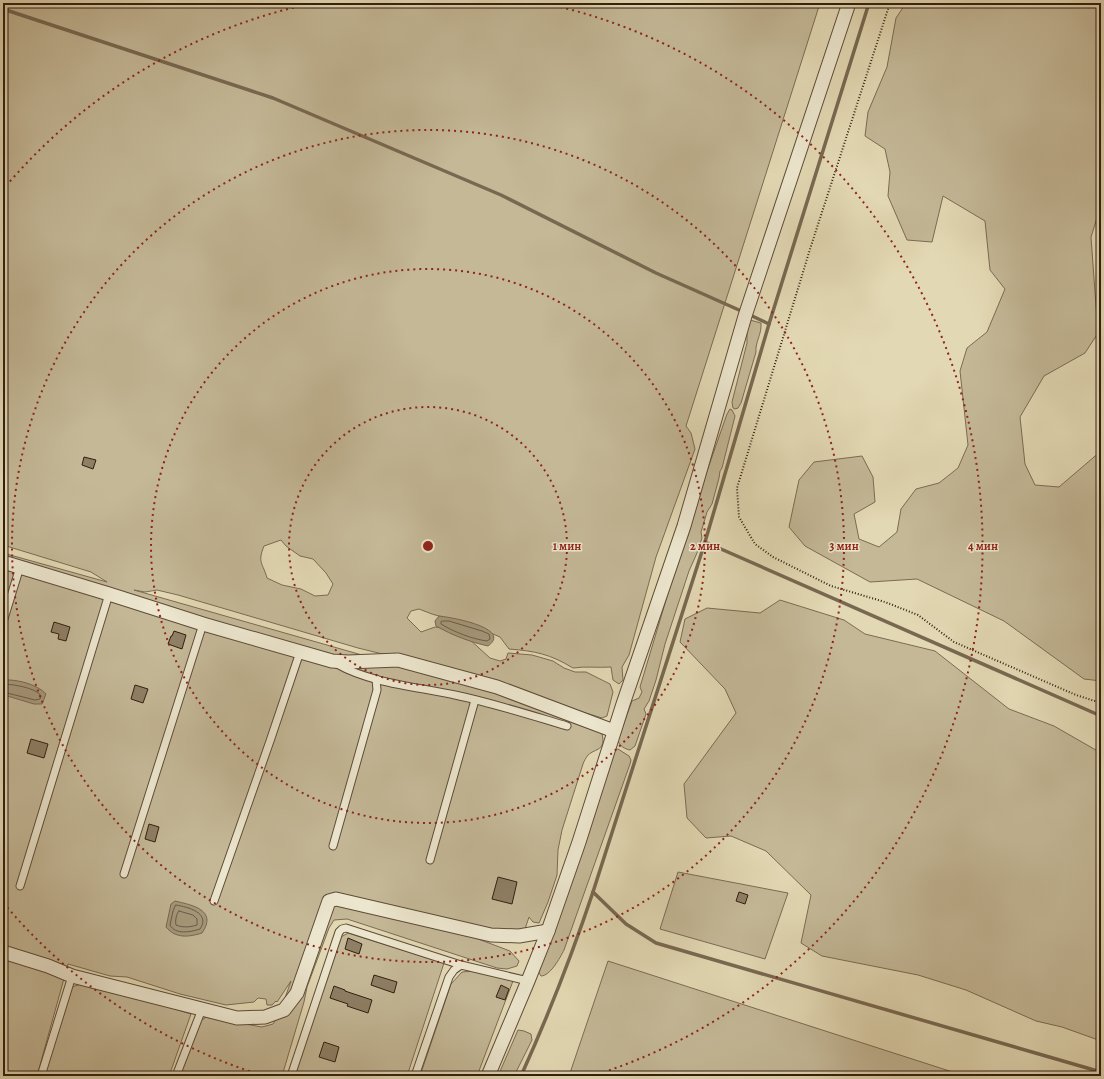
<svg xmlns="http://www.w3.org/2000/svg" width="1104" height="1079" viewBox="0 0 1104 1079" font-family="Alegreya,serif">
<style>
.green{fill:#c4b897;stroke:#7b6b54;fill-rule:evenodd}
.water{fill:#a6997c;stroke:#786851}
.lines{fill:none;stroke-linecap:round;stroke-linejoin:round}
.shore{stroke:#6c5c46;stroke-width:1}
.stream{stroke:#786851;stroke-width:3.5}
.building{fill:#8e7f65;stroke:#321e10}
.service-casing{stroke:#5e4c39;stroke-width:9}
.minor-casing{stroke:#5e4c39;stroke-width:15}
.path{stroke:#321e10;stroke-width:2;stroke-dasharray:1 2;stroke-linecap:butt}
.service{stroke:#ece6ce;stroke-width:7}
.minor{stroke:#ece6ce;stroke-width:13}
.ring{fill:none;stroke:#8f2418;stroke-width:2;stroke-dasharray:2 4}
.centre{fill:#8f2418;stroke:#ece6ce;stroke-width:2}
.ring-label{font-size:12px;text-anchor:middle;font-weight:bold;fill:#8f2418;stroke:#ece6ce;stroke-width:3;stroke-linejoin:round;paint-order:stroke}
</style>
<rect width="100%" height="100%" fill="#e2d8b3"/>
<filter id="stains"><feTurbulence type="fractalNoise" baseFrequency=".005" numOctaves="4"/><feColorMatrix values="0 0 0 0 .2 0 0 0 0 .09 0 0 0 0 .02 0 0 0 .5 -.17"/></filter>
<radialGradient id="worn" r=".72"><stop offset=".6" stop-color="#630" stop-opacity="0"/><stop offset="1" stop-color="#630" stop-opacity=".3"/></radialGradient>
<g class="green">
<path d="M3,3H820L686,426L691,433L695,449L656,557L629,655L622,667L623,680L619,684L613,680L611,667C598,668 586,666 573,668C550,654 535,651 509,649L500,637L477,627L432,614L419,609L411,611L407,618L421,632L435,627L443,628L468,638L490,658L500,661L506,659L508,653L532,655L553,661L564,668L575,672H586L610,684L613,692L607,716L602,718L448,670L358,648L178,595L157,590L145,592L134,590L390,663L488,688L596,730L602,734C606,751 596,748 588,755C586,758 584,761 583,764L562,830L558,850L557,875L548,902L539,923L533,922L529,917L523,935L433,922L510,951L519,961L517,966L507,969L497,968L347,919L334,920L329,928L307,987L304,1002L282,1076H176L201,1019H204L205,1017L262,1027L273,1024L279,1015L291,981L277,1002L276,1001L272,1005H267L266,999L258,998L254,1002L226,1005L180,994L127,977L110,976L68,964L37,1076H3V553L107,582L91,572L3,545ZM281,540L286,546L300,556L313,559L326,573L333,584L328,595L315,596L301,589L282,585L267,578C263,563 257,563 264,546Z"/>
<polygon points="906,3 1101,3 1101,205 1091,237 1098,333 1085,353 1044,376 1020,417 1025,464 1035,485 1059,487 1101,451 1101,681 1084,679 1004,621 917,579 870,582 805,546 789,527 799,480 814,462 862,456 873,477 875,502 854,514 859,539 879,547 897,532 901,509 916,489 939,483 958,468 968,445 960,371 967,348 987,332 1005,289 990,270 985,221 943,196 932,242 907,240 888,196 890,172 885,149 865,136 868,112 887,67 896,18"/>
<path d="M750,320L761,323C762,334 755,342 756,352L741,403L738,408L735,409L733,408L732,402L747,343V333Z"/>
<path d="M730,409L732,410L735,416L722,468L720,471L719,478L712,504L707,512L701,532L702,538L697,553L689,571L665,644L656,680L649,701L644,709L646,714L635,746L630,750C625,749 619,746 618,740L632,701L639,698L642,692L640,687L675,570L690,529L707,471L727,414Z"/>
<polygon points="780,600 844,620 865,634 935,651 1009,709 1054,726 1101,753 1101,1041 1062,1027 1036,1021 966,990 918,975 822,956 801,943 811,895 766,851 731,836 706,838 687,818 684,784 736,713 725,689 680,642 685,619 707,608 760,613"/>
<path d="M618,749L629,756L631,760L630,764L564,950C560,958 550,976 541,976L539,973L542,960L614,750Z"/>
<polygon points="678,872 788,893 765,959 660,929"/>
<polygon points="348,933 444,963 407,1076 294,1076 341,937"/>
<polygon points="608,961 965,1076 569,1076"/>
<polygon points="474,971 513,981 477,1076 420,1076 451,984 462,972"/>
<polygon points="87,982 191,1014 169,1076 44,1076 67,995 72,987"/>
<polygon points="518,1030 524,1031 531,1034 532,1040 514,1076 498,1076"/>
</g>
<g class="water">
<path d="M439,616C450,617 513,628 488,646C470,642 452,635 436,626L435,621Z"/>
<path d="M3,680C16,679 37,684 46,694L42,704H34L4,695Z"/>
<path d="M175,901C192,905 218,910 202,933C189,937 176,939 166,927L171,904Z"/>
</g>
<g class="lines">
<g class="shore">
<path d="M443,621H449L482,631L489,634L490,639L487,641C472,639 454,632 441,624V622Z"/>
<path d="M3,684C12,684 37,688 41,696L40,699L35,700L3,692"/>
<path d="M176,905C188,907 211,913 200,929C191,932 175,935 170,925L173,911Z"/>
<path d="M179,911L193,915L197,919V925C191,927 183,928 176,925C175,922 176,914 179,911Z"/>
</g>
<g class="stream">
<polyline points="3,9 273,98 501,195 656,273 739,310"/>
<polyline points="750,315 769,324"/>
<polyline points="705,542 1101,716"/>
<polyline points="593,892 626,924 656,943 1101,1072"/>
<path d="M521,1076C548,1016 572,955 593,892L705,542L769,324L869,3"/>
</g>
</g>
<g class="building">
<polygon points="84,457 96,460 93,469 82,465"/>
<polygon points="54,622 70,627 66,641 58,639 59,634 51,632"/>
<polygon points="174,631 186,635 182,649 168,644 171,636 172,636"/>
<polygon points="135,685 148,689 143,703 131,699"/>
<polygon points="31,739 48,744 44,758 27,753"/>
<polygon points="149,824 159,827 155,842 145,839"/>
<polygon points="498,877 517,882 512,904 492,899"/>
<polygon points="739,892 748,895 745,904 736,901"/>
<polygon points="348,938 362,944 359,954 345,949"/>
<polygon points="374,975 397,982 394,993 371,985"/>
<polygon points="501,985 509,989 505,1000 496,997"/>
<polygon points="334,986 345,990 345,991 372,1000 368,1013 347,1006 348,1004 330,998"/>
<polygon points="324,1042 339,1047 335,1062 319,1057"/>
</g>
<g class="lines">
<defs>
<g id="service">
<polyline points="3,622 20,567"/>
<path d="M337,664C370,683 418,687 455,695C493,703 530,715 567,726"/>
<polyline points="333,846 377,690 376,679"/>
<polyline points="430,860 475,700"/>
<polyline points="124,874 203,624"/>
<polyline points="20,886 109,594"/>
<polyline points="214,901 270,741 300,652"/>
<polyline points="41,1076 72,976"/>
<polyline points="176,1076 202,1009"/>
<polyline points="291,1076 339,932 342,929 346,928 461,965 528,981"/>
<polyline points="415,1076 449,977 454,970 461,965"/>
</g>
<g id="minor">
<polyline points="3,562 109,594 203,624 332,661 348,662 398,660 497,687 614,731"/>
<polyline points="3,952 48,966 72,976 237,1018 265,1017 284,1010 297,993 329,901 336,899 491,935 519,936 548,931"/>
<polyline points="488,1076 528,981 548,931 579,842 623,704 684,526 745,316 849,3"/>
</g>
</defs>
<use href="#service" class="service-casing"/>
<use href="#minor" class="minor-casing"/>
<polyline class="path" points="890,3 811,246 737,488 739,517 755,544 773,557 831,586 885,602 918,615 954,642 1076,695 1101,703"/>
<use href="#service" class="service"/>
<use href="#minor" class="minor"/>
</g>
<g class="ring">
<circle cx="428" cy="546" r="139"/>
<circle cx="428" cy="546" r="277"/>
<circle cx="428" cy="546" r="416"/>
<path d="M261 1075A555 555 0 0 1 6 906M6 186A555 555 0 0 1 313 3M543 3A555 555 0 0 1 595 1075"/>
</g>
<circle cx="428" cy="546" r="6" class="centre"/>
<g class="ring-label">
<text x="567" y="550">1 мин</text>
<text x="705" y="550">2 мин</text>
<text x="844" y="550">3 мин</text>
<text x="983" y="550">4 мин</text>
</g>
<rect width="1104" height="1079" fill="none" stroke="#e2d8b3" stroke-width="16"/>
<rect x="4" y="4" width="1096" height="1071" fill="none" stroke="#321e10" stroke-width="2"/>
<rect x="8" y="8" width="1088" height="1063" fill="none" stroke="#321e10"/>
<rect width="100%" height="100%" filter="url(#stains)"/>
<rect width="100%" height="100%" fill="url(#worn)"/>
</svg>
